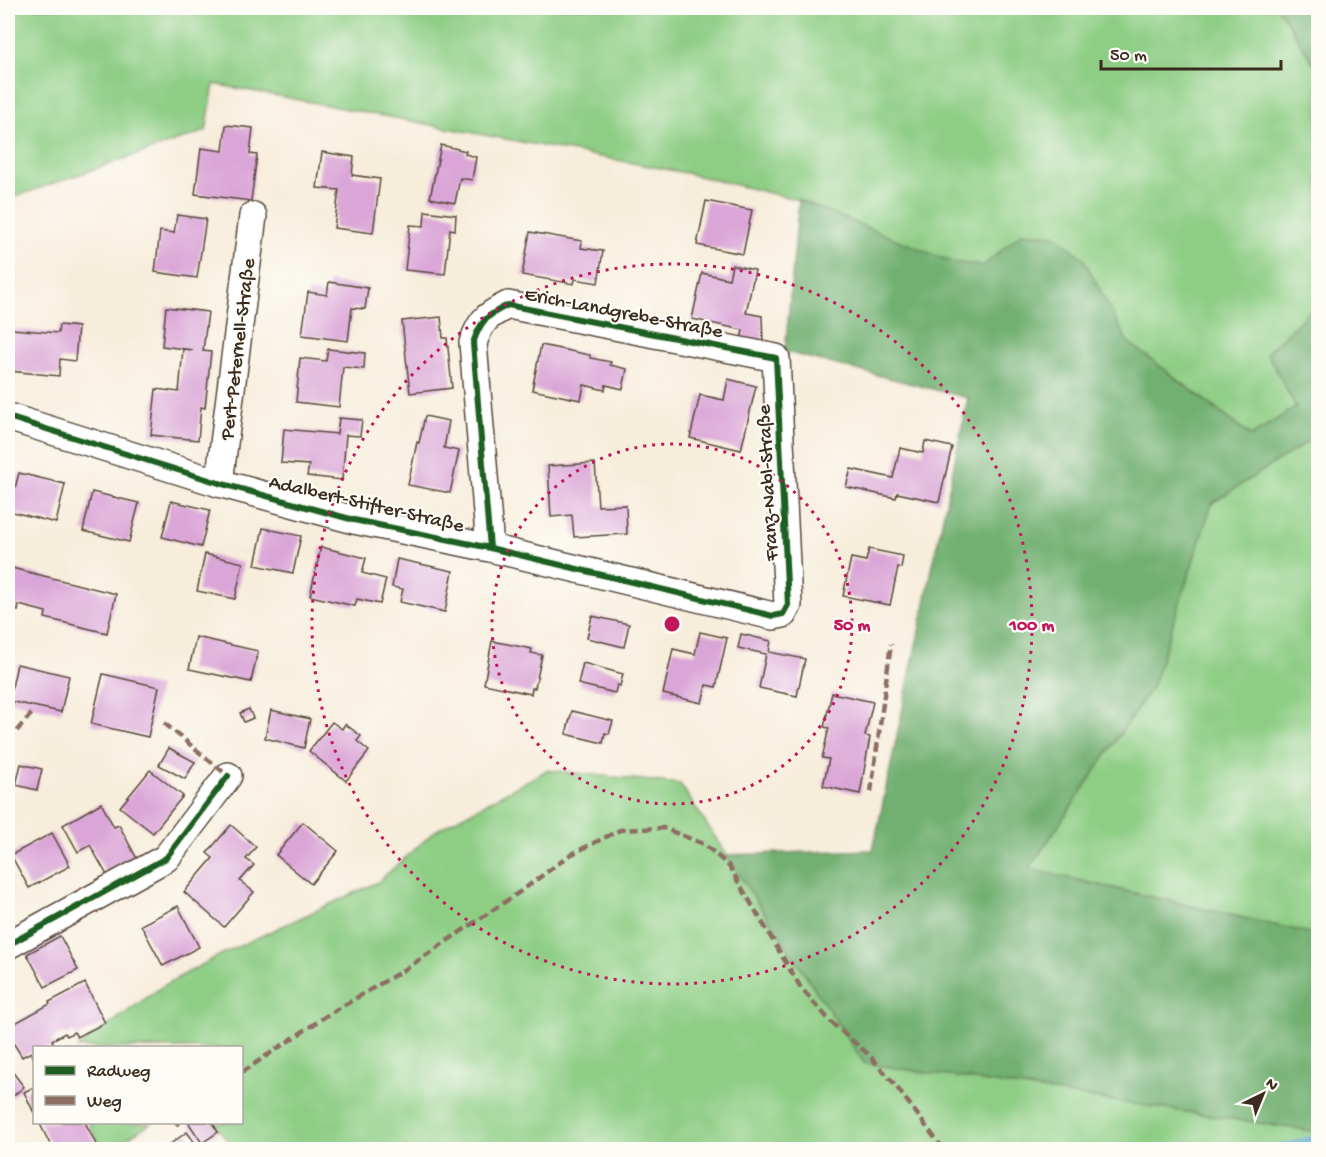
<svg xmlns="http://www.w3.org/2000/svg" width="1326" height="1157" viewBox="0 0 1326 1157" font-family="'Gochi Hand',sans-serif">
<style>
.green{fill:#8dcd84;stroke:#647c51;stroke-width:1.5}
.forest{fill:#72b072;stroke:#566d48;stroke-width:1.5}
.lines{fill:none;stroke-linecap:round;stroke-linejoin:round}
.stream{stroke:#51a6cd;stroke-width:8}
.building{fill:#daa6d7}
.minor-casing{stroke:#57473a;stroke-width:30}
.minor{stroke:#fff;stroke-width:27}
.quiet{stroke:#8d6e63;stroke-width:4.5;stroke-dasharray:9 4.5;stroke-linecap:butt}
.cycleway-casing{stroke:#fdfcf7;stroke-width:10}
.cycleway{stroke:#1b5e20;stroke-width:6}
.ring{fill:none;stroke:#c2185b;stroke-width:3;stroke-dasharray:3 6}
.labels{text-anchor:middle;stroke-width:4.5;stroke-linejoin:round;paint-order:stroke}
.street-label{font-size:20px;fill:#3b2a1e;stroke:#fdfcf7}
.centre{fill:#c2185b;stroke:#fdfcf7;stroke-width:3}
.ring-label{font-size:18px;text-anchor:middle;font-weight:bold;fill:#c2185b;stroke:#fdfcf7;stroke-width:4.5;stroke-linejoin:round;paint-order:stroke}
</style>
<rect width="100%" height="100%" fill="#fdfcf7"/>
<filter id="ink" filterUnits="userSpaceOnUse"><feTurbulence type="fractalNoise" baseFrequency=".0167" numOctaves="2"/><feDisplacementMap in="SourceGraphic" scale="12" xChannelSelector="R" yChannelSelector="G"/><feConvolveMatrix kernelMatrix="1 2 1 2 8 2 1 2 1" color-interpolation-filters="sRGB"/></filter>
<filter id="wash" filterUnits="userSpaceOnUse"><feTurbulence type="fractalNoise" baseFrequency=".008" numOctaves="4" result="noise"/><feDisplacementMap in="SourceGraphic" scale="24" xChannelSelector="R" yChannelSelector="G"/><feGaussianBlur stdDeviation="1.35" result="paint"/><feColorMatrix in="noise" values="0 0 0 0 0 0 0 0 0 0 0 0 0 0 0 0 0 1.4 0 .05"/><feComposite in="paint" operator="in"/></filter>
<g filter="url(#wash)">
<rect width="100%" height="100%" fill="#f7eddb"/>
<g class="green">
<polygon points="8,8 1278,8 1318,70 1318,303 1267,353 1296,407 1252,436 1127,341 1083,258 1022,233 983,266 952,262 799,200 686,173 214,84 206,131 8,199"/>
<polygon points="1318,435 1318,935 1029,869 1153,685 1212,503"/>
<polygon points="547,770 680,784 864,1063 1318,1132 1318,1149 920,1150 919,1147 904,1150 234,1149 214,1123 242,1122 242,1048 77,1048 163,986 220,955 378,882 435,831"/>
<polygon points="89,1123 151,1123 110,1149 102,1149"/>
</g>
<g class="forest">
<polygon points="1278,8 1318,8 1318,70"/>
<polygon points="799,200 952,262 983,266 1022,233 1055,235 1083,258 1127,341 1251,436 1296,407 1267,353 1318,303 1318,435 1212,503 1153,685 1029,869 1318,935 1318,1132 864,1063 726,855 873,850 968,398 785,352"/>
</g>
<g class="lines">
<polyline class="stream" points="1275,1150 1318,1138"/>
</g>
<g id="blocks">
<g class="building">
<polygon points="226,125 253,128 250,154 257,155 251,201 195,194 201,148 223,151"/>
<polygon points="441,145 466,151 465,154 476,157 472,180 460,178 455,203 430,198"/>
<polygon points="322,152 354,157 352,175 380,179 373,233 334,228 339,190 317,188"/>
<polygon points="706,201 752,210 743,254 697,245"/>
<polygon points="425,211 456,215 455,230 450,229 445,274 405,270 410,225 424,226"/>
<polygon points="177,215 206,219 197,278 155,272 160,231 174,233"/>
<polygon points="530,232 582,241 581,248 603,251 598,283 575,279 574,284 522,275"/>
<polygon points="732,265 755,270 746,313 762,316 763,343 741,340 743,330 692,319 702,273 729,279"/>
<polygon points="329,282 368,288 365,309 352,308 348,341 302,335 308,292 327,295"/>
<polygon points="166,307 208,312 203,351 211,352 205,408 201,407 198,440 151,435 156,389 179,392 183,349 193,350 162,346"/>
<polygon points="441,317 443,338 447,338 452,388 410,393 402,321"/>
<polygon points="59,325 78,327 75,361 60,359 59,376 9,371 12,329 58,333"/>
<polygon points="541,345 590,355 590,358 611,362 610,365 627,369 623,389 606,385 605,390 584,385 581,400 532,390"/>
<polygon points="328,349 365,353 364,369 343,367 339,407 296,402 300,358 326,361"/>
<polygon points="728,379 756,386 741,450 690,438 700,395 724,400"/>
<polygon points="425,416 449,421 444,448 459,451 450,493 408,485 417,442 419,443"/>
<polygon points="339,418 362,420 360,436 346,435 342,480 307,476 309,465 281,463 284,429 337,434"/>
<polygon points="925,441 952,447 939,502 897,493 896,498 846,487 851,469 893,478 900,448 923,453"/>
<polygon points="595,463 598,506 626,505 627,534 574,537 572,515 551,517 548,466"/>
<polygon points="19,473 65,484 56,523 9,511"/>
<polygon points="92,492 139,503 129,542 83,531"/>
<polygon points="171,501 210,510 201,547 162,537"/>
<polygon points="263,528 301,536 293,573 255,565"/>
<polygon points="321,547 366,558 362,573 386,579 380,604 357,599 355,606 310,596"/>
<polygon points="869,549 903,556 901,568 898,567 890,605 843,596 851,558 866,561"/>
<polygon points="205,554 243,563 235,599 197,591"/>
<polygon points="397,559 453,571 445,612 400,602 403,589 392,587"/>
<polygon points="8,567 116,594 107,633 45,618 46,612 19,605 18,611 8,608"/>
<polygon points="592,616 629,624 624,647 587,638"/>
<polygon points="700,632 727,638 716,687 706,685 702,703 663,694 673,649 695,654"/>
<polygon points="741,634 771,641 769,652 805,659 797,696 759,688 766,654 738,648"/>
<polygon points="196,637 258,651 251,682 189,669"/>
<polygon points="492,641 532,649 531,653 542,655 535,688 532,688 531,694 484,684"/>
<polygon points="583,663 623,674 620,686 617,685 615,693 578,684"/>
<polygon points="17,664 69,676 61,712 9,701"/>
<polygon points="103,674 159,687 148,737 91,724"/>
<polygon points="832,693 873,702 865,736 870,737 860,794 823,786 829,759 822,758 829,728 824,727"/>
<polygon points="249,709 253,718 244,722 240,713"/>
<polygon points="271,710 310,719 304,748 265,738"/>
<polygon points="572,711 613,721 609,734 605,733 603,743 566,734"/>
<polygon points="332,722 342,729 345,724 361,736 357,741 369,751 346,781 309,751"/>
<polygon points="169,748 195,762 185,779 159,765"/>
<polygon points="21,764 42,769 37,790 16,785"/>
<polygon points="150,770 183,796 153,833 120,807"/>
<polygon points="101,803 114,827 119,825 137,859 107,875 90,845 78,852 63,825"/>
<polygon points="303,822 338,851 311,884 276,855"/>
<polygon points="231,825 256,847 246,859 254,865 240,881 254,892 224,927 184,892 213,858 207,853"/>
<polygon points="52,833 70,866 29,888 11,855"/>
<polygon points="178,906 199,947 163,966 141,925"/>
<polygon points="60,936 78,970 45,987 27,954"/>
<polygon points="85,983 105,1023 77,1037 74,1032 67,1036 65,1033 52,1040 56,1048 34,1048 34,1059 31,1052 22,1057 14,1044 9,1047 8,1044 8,1027 50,1004 49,1002"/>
<polygon points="8,1066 24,1087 8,1100"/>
<polygon points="34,1087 34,1113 24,1092"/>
<polygon points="39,1122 85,1122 99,1150 53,1150"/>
<polygon points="188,1122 212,1122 218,1132 202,1143"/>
<polygon points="187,1132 200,1150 162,1150"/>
</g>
</g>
</g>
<g filter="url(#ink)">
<use href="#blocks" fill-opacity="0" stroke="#57473a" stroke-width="1.5"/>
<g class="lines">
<defs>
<g id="minor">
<path d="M8,417L219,483L354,520L490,548L773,616L783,614L788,605L776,358L508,305C486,316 481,320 473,343L490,548"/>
<polyline points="219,483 253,216"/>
<polyline points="8,945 166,858 228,776"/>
</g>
</defs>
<use href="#minor" class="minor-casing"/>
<use href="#minor" class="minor"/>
<g class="quiet">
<polyline points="164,723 228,776"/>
<polyline points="8,741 32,713"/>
<polyline points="871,792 891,644"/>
<polyline points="242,1072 326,1016 407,968 524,889 570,855 620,830 663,828 704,844 729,866 801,988 832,1023 868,1054 892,1081 944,1150"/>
<polyline points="176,1125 179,1122"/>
</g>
<defs>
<g id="cycleway">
<path d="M8,417L219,483L354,520L490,548L773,616L783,614L788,605L776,358L508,305C486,316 481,320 473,343L490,548"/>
<polyline points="8,945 166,858 228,776"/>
</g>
</defs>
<use href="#cycleway" class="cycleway-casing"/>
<use href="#cycleway" class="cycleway"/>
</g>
</g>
<g class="ring">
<circle cx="672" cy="624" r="180"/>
<circle cx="672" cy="624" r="360"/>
</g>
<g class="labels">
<g class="street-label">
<text transform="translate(624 311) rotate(11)" y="7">Erich-Landgrebe-Straße</text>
<text transform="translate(236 349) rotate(-83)" y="7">Pert-Peternell-Straße</text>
<text transform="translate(766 483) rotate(-93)" y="7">Franz-Nabl-Straße</text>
<text transform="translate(367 502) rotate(13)" y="7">Adalbert-Stifter-Straße</text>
</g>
</g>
<circle cx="672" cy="624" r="9" class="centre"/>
<g class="ring-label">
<text x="852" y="630">50 m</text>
<text x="1032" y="630">100 m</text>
</g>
<rect width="1326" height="1157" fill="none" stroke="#fdfcf7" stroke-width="30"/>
<rect x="33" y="1046" width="210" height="78" fill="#fdfcf7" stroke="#afa8a0" stroke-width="1.5"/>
<rect x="45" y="1066" width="30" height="9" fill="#1b5e20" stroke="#afa8a0" stroke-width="1.5"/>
<text x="87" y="1076" font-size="18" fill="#3b2a1e">Radweg</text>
<rect x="45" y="1096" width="30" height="9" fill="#8d6e63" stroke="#afa8a0" stroke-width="1.5"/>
<text x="87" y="1106" font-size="18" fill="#3b2a1e">Weg</text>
<g transform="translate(1263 1094) rotate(43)" stroke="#fdfcf7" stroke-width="4.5" paint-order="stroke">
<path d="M0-4.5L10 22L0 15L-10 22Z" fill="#3b2a1e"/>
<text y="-9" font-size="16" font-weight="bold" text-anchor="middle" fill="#3b2a1e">N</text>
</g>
<path d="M1101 60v9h180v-9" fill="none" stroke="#3b2a1e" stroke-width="3"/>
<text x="1110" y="60" font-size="18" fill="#3b2a1e" stroke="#fdfcf7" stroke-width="4.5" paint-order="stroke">50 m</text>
</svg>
